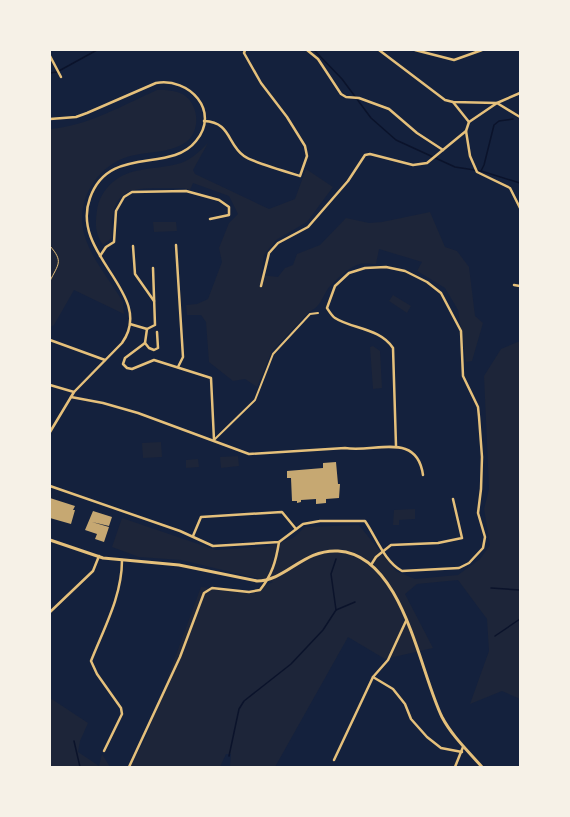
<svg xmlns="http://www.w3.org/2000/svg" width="570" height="817" viewBox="0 0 570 817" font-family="Raleway,sans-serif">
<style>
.green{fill:#1d2539}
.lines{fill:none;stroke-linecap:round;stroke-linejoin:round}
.stream{stroke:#0b132b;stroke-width:1.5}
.building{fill:#c6a872}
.path{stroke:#e5c07b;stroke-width:1}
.pedestrian{stroke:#e5c07b;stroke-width:2}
.minor{stroke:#e5c07b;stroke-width:2.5}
.tertiary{stroke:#e5c07b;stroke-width:3}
</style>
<rect width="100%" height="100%" fill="#14213d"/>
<g class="green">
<path d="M157,90C167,90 175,90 184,95C199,105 201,131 186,142C170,154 145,151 127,157C94,168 73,205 86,240C94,262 111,282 123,302L124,314L74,290L54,325L50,327V129C88,126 123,105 157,90Z"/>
<path d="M208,143L193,170L195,174L269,209L295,199L306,169L333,187L307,222L276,240L264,255L261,275L278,277L285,268L293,265L297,254L320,245L346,218L369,223L382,222L430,212L445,247L457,251L469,267L475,316L483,323L472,361L466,362L458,310L445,288L417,271L422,262L379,249L376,264C371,264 365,263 360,264C350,266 337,279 330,286C322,296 322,306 309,312L272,351L257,387L245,379L233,381L209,362L206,322L201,315H187L186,305L197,304L208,299L222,262L219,248L229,223L238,214L229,196L193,183L190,190L184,188C139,189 108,180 112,238L103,245C95,234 95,223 97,210C98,202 102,194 107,188C126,165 155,171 181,163C192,159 200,151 208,143Z"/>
<polygon points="153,222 176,222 177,231 154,232"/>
<polygon points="393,295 411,306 407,313 389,301"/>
<polygon points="520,341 520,699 502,691 470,704 489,651 487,619 458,580 417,584 405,594 433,648 385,659 348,637 275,767 230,767 231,754 226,754 220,767 130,767 146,737 201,587 249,592 273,582 181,560 139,557 112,547 122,518 216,550 269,546 293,538 305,527 359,525 396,571 415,579 458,575 480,559 490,545 484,509 489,489 484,376 501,349"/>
<polygon points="373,346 380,351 382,388 373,389 370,347"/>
<polygon points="161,442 162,457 143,458 142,443"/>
<polygon points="238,456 239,466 221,468 220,457"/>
<polygon points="198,459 199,467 186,468 186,460"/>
<polygon points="415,509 415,519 399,520 399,525 393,525 394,510"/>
<polygon points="50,698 88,723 80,741 78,752 99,766 102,754 110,767 50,767"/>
</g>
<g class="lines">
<g class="stream">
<polyline points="314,50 342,79 371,118 396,140 455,167 481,171 520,183"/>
<polyline points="50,73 57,72 97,50"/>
<polyline points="481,171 484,165 494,125 499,121 513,119"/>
<polyline points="491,588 520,590"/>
<polyline points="336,610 355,602"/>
<polyline points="495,636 520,619"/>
<polyline points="74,741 80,767"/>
<polyline points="229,756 239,709 244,701 291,664 323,630 336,610 331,574 336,559"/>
</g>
</g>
<g class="building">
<polygon points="336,462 338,484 340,484 339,498 326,499 326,503 316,504 316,499 301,500 301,502 297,503 297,501 292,501 291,478 287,478 287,471 323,468 323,463"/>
<polygon points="50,498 75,506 73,510 75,510 71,524 50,518"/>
<polygon points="93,511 112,517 109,526 92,522 109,527 104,542 95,539 97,534 85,530"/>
</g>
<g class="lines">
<path class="path" d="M50,246C64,262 58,264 50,281"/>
<polyline class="pedestrian" points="215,439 255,400 273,354 310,314 318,313"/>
<g class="minor">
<polyline points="307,50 318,59 341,94 346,97 359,98 389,109 417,133 443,150"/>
<polyline points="379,50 445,100 453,102 497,103 520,117"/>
<polyline points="415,50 454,60 482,50"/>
<polyline points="50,56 61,77"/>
<polyline points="453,102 469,122"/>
<path d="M50,119L76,117L87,113L156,83C189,77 221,111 196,141C170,174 109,144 90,198C69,255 157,294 122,343L74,392L50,432"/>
<path d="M204,121C231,122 227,144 244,156C252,162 290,173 300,176L307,156L305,146L287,117L261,83L244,53L245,50"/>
<polyline points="466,131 470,156 477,172 510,188 520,208"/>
<polyline points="176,245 183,357 178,367"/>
<polyline points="133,246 135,274 154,301"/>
<polyline points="100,256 106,247 114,242 116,211 124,197 132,192 186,191 219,200 229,207 229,215 210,219"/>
<polyline points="514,285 520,286"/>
<polyline points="261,286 269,253 278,243 308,227 348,181 365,155 370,154 413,165 427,163 466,131 469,122 497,103 520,93"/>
<polyline points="130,324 147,329 155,325 153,268"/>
<polyline points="147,329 145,343 149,348 154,350 158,348 157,332"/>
<polyline points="50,340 105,360"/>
<polyline points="145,343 125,358 123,364 127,368 132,369 154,360 211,378 214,440"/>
<polyline points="50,385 74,392"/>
<path d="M71,397L103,403L138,413L249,454L345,448C375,453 417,431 423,475"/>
<path d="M50,486L180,531L213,546L279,542L303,524L320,521H365C376,537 384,561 402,571L459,568L469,563L483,548L485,537L478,513L481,489L482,457L479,417L478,407L463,376L461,331L441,293L427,282L405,271L386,267L365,268L349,273L335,286L327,308C329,311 332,316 335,318C352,329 380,328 393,348L396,446"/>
<polyline points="193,536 201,517 282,512 296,529"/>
<polyline points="371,565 376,557 391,545 438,543 462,538 453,499"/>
<polyline points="50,612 93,571 99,556"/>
<polyline points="373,677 393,689 405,704 411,719 427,737 441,748 462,752"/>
<path d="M104,751L122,714L121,708L97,674L91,661C104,628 122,596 122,560"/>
<polyline points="334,760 373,677 388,660 406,621"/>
<path d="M129,767L180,657L204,593L212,588L249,592L260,590C272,575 276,561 279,542"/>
<polyline points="455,767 463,747"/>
</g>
<path class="tertiary" d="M50,540L103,558L179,565L257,581C286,581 303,549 338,551C403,555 419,670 442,717C452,736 468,751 482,767"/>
</g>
<rect width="570" height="817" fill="none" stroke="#f6f1e7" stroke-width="102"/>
</svg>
